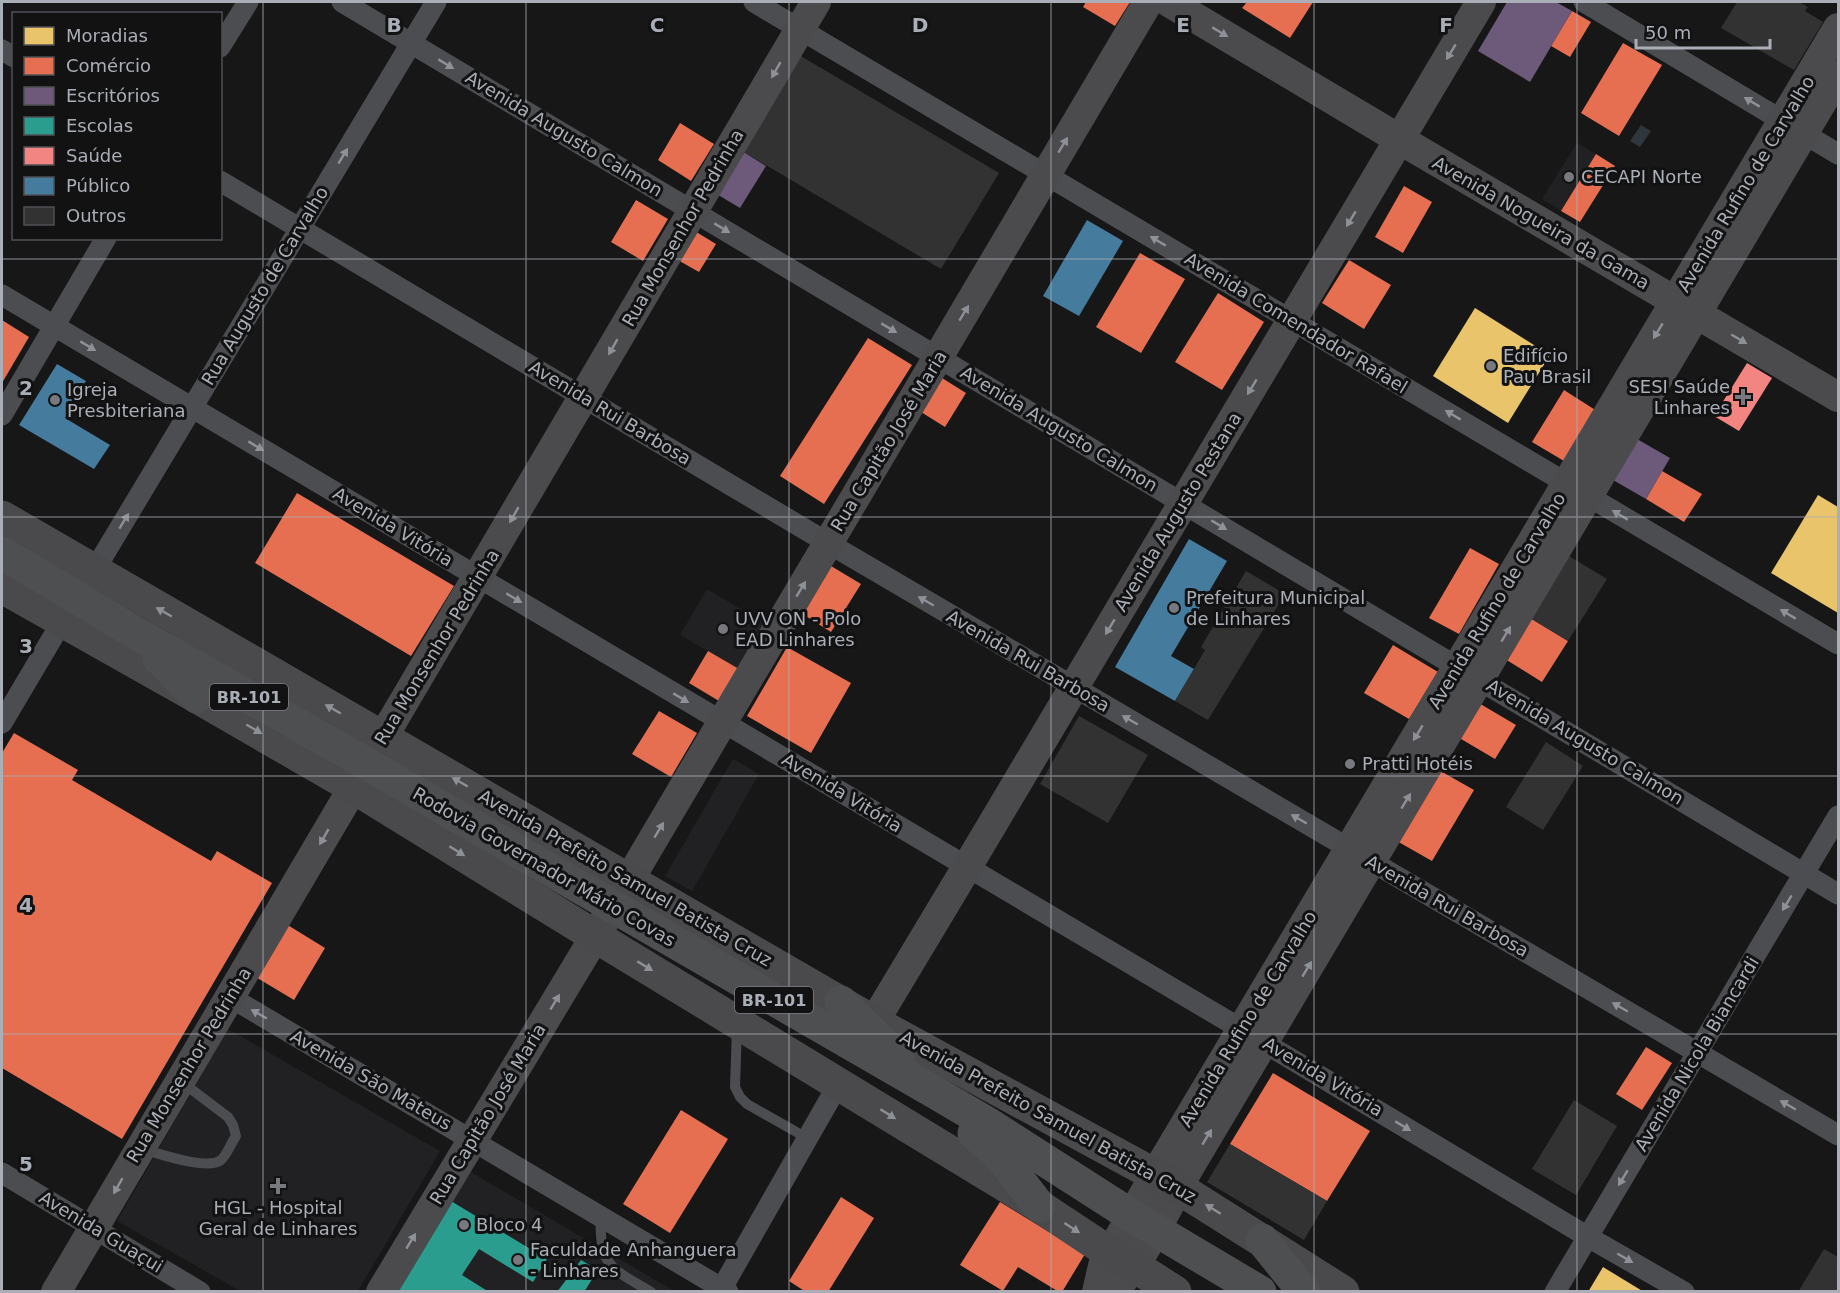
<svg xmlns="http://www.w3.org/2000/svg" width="1840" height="1293" viewBox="0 0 1840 1293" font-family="'DejaVu Sans',sans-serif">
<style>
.built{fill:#212123}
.water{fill:#2f363c}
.homes{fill:#e9c46a}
.shops{fill:#e76f51}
.offices{fill:#6d597a}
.schools{fill:#2a9d8f}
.health{fill:#f28482}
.public{fill:#457b9d}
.building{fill:#323233}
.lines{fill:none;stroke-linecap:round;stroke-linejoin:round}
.lane{stroke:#4c4d50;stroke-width:10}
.street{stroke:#4c4d50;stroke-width:21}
.secondary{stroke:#4b4b4e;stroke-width:30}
.primary{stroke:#4a4a4c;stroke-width:33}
.highway{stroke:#4e4f51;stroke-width:33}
.oneway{fill:#8e9098}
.oneway2{fill:#8e9198}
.oneway3{fill:#8d9097}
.grid{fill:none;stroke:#aaaeb7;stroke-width:1.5;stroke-opacity:0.55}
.poi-dot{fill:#77797f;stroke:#121213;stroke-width:2}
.labels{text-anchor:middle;stroke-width:6;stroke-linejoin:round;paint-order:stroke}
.shield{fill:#121213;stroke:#7c7f86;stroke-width:1.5}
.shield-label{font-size:16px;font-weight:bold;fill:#aaaeb7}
.street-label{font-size:18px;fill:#aaaeb7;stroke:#121213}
.poi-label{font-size:18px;fill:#aaaeb7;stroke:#121213;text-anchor:start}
.grid-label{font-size:20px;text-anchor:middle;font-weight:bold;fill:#aaaeb7;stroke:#121213;stroke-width:6;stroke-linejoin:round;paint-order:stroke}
</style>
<rect width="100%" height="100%" fill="#171718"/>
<g class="built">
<polygon points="1577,143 1596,154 1561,211 1542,199"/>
<polygon points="707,589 766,624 739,669 680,635"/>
<polygon points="733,759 759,774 692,891 665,876"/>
<polygon points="228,1029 440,1151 358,1291 240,1291 117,1221"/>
<polygon points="469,1171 674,1291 397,1292"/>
</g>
<polygon class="water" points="1641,125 1651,131 1640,147 1630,141"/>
<g class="homes">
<polygon points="1475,308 1550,355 1508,423 1433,376"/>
<polygon points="1818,495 1838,507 1838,613 1771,573"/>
<polygon points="1603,1267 1644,1292 1588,1292"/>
</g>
<g class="shops">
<polygon points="1086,2 1130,2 1115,26 1083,7"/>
<polygon points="1247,2 1313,2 1290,38 1242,8"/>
<polygon points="1572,11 1591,22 1570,57 1551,46"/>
<polygon points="1623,43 1662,65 1619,136 1581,113"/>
<polygon points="680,123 714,144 691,181 658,160"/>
<polygon points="1596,154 1615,166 1580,222 1561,211"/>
<polygon points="1404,186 1432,202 1403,253 1375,237"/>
<polygon points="636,200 668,219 643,261 611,242"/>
<polygon points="693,230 716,244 699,272 676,259"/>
<polygon points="1140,253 1185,279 1141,353 1096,327"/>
<polygon points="1349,260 1391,285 1364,329 1322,303"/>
<polygon points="1218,293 1264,322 1222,390 1175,362"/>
<polygon points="2,320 29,337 2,383"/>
<polygon points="868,338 912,365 824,504 780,476"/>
<polygon points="942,378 966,393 945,427 921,412"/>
<polygon points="1564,390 1600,413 1569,464 1532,442"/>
<polygon points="1662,471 1702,494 1684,522 1646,499"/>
<polygon points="297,493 454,586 411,656 255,563"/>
<polygon points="1470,548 1499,564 1459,634 1429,618"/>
<polygon points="831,566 861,584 831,632 801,613"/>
<polygon points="1530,618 1568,641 1542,682 1505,659"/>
<polygon points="1393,645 1438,672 1409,719 1364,693"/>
<polygon points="787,647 851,683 811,753 747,716"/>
<polygon points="708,651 739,669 719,701 689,683"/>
<polygon points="1477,702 1516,725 1495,759 1456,736"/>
<polygon points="659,711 697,733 671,777 632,754"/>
<polygon points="14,733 78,770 72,780 211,861 217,851 272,883 122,1139 2,1068 2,753"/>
<polygon points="1437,769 1474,790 1432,861 1395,840"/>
<polygon points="286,924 325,948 294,1000 254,976"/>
<polygon points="1646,1047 1672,1063 1642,1110 1616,1094"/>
<polygon points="1273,1073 1370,1131 1327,1201 1230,1144"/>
<polygon points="681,1110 728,1139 670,1233 623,1204"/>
<polygon points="841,1197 874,1218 828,1292 806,1292 789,1281"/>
<polygon points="1000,1202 1085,1254 1062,1292 1059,1292 1018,1267 1003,1291 960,1265"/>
</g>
<g class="offices">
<polygon points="1507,2 1556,2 1572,11 1530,82 1478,51"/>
<polygon points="742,151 766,166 740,208 715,193"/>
<polygon points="1637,439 1670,458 1646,499 1613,480"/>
</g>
<g class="schools">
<polygon points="451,1201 547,1259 533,1282 479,1249 462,1275 489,1292 397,1292"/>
<polygon points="581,1260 598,1270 584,1292 557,1292"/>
</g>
<polygon class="health" points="1747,363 1772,378 1739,431 1714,416"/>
<g class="public">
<polygon points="1087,220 1123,241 1079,316 1043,296"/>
<polygon points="57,364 86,381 65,418 110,445 94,469 19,425"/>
<polygon points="1189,539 1227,561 1171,656 1194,669 1175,701 1115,667"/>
</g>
<g class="building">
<polygon points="1737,2 1799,2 1808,7 1805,11 1823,22 1794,70 1721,28"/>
<polygon points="799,55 999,173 941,269 742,151"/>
<polygon points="1569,556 1607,579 1568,641 1530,618"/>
<polygon points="1246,571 1285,594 1208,720 1175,701 1205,650 1201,647"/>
<polygon points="1079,716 1148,755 1108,823 1040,784"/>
<polygon points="1546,742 1583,766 1543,830 1506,807"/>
<polygon points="1574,1100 1617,1126 1576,1195 1532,1169"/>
<polygon points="1230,1144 1327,1201 1304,1240 1207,1182"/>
<polygon points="1824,1249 1838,1257 1838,1292 1798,1292"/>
</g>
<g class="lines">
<g class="lane">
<polyline points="737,1028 735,1087 740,1097 747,1104 807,1138"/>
<path d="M142,1149C158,1153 207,1171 221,1160C227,1155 231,1143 236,1136L233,1125L228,1117L183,1083"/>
<path d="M600,1216C601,1227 600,1242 604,1253C610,1272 636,1282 651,1292"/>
</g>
<g class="street">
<polyline points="342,2 1838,894"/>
<polyline points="754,2 1838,644"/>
<polyline points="1584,2 1838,154"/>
<polyline points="220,47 248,2"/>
<polyline points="2,50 14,57"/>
<polyline points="220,181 828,543 1838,1135"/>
<polyline points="2,295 1263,1042 1588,1237 1684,1292"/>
<polyline points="2,415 106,238"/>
<polyline points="94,571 436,2"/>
<polyline points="2,723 63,620"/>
<polyline points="230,997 728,1292"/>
<polyline points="2,1173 200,1292"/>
<polyline points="722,1288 839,1083"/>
<polyline points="1555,1292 1838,816"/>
</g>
<g class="secondary">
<polyline points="1169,2 1399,139 1838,397"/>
<polyline points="874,1022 967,867 1481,2"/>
<polyline points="56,1292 816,2"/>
<polyline points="381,1292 629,880 1148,2"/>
<polyline points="1097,1292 1103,1266 1155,1175 1838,28"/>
<path d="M1112,1292C1146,1259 1166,1207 1190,1166L1838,75"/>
</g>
<g class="primary">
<polyline points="2,517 874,1022 1177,1187 1343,1292"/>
<polyline points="2,587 197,697 353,787 585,930 1039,1206 1110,1253 1133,1265 1175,1292"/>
</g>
<g class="highway">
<polyline points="2,553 131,630 353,756 936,1093 987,1123 1132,1216 1260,1292"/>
<polyline points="159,658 197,697"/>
<polyline points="841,1002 888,1048 898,1055"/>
<polyline points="974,1133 1004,1161 1039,1206"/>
<polyline points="1262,1240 1304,1292"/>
</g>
</g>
<defs><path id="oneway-solid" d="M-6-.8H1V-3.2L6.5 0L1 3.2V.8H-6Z" transform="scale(1.5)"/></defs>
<g class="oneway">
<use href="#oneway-solid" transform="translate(1220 32) rotate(31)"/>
<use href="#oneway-solid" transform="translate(1451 52) rotate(121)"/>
<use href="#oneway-solid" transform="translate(776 70) rotate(120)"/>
<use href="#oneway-solid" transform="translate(1063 145) rotate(-59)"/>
<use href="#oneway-solid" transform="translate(1351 219) rotate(121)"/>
<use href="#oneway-solid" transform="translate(964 313) rotate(-59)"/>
<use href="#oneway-solid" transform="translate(1658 331) rotate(121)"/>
<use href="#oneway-solid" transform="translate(1739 339) rotate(30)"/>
<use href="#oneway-solid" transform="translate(613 347) rotate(120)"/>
<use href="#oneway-solid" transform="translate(1252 387) rotate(121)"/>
<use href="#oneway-solid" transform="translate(514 515) rotate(120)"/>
<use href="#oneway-solid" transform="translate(801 589) rotate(-59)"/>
<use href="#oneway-solid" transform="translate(1110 627) rotate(121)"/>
<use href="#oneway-solid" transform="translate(1506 634) rotate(-59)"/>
<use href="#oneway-solid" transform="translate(1418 733) rotate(121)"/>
<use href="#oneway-solid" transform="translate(1406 801) rotate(-59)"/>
<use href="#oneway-solid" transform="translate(659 830) rotate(-59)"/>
<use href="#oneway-solid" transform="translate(324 837) rotate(120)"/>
<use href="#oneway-solid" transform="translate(1307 969) rotate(-59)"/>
<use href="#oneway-solid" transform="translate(555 1002) rotate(-59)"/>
<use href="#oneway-solid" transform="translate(1207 1137) rotate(-59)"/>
<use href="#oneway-solid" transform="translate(118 1186) rotate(120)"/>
<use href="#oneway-solid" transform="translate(411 1241) rotate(-59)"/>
</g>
<g class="oneway2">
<use href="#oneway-solid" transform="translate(446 64) rotate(31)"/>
<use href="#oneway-solid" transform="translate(1752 102) rotate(-149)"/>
<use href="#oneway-solid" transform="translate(343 156) rotate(-59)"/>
<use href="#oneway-solid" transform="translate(722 228) rotate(31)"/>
<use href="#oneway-solid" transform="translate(1158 241) rotate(-149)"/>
<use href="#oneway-solid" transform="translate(889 328) rotate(31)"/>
<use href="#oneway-solid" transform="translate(88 346) rotate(31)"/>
<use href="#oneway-solid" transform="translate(1453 415) rotate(-149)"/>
<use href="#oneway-solid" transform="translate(256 446) rotate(31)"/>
<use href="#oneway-solid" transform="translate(1620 515) rotate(-149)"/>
<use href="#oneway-solid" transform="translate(124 521) rotate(-59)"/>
<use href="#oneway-solid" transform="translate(1219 525) rotate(31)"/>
<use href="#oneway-solid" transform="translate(514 598) rotate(31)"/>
<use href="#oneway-solid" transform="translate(926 601) rotate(-150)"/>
<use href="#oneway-solid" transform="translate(1788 614) rotate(-149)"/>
<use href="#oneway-solid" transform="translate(681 698) rotate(31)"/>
<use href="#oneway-solid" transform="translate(1130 720) rotate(-150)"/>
<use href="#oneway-solid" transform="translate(1299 819) rotate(-150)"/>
<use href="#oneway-solid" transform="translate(1787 903) rotate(121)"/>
<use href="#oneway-solid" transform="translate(1620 1007) rotate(-150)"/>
<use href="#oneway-solid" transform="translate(259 1014) rotate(-150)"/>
<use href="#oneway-solid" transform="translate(1788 1105) rotate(-150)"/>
<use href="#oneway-solid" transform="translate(1403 1126) rotate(31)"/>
<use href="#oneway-solid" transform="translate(1623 1178) rotate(121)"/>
<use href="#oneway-solid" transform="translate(1625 1258) rotate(30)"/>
</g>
<g class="oneway3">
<use href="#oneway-solid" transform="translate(164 612) rotate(-150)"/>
<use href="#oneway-solid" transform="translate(333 709) rotate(-150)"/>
<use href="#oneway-solid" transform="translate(254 729) rotate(30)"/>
<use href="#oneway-solid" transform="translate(460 782) rotate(-150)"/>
<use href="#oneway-solid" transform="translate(457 851) rotate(32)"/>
<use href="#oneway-solid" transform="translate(645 966) rotate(31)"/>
<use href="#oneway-solid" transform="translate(888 1114) rotate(32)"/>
<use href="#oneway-solid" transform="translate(1213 1209) rotate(-148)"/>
<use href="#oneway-solid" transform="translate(1072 1228) rotate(33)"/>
</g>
<path class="grid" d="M263,2V1292M526,2V1292M789,2V1292M1051,2V1292M1314,2V1292M1577,2V1292M2,259H1838M2,517H1838M2,776H1838M2,1034H1838"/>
<g class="poi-dot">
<circle cx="1569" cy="177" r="6"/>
<circle cx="1491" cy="366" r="6"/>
<path d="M1740 388h6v6h6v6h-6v6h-6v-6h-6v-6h6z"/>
<circle cx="55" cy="400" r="6"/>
<circle cx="1174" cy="608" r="6"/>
<circle cx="723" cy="629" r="6"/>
<circle cx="1350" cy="764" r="6"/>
<path d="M275 1177h6v6h6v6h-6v6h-6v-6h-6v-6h6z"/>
<circle cx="464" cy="1225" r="6"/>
<circle cx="518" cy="1260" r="6"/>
</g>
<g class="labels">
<g class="shield">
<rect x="210" y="684" width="78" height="26" rx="4.5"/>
<rect x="735" y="987" width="78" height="26" rx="4.5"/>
</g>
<g class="shield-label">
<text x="249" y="703">BR-101</text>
<text x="774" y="1006">BR-101</text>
</g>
<g class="street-label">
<text transform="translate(564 134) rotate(31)" y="6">Avenida Augusto Calmon</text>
<text transform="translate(1746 184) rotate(-59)" y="6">Avenida Rufino de Carvalho</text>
<text transform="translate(1541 223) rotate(30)" y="6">Avenida Nogueira da Gama</text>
<text transform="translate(683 228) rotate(-60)" y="6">Rua Monsenhor Pedrinha</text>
<text transform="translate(265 286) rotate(-59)" y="6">Rua Augusto de Carvalho</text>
<text transform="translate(1296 323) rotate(31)" y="6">Avenida Comendador Rafael</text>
<text transform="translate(610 413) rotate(31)" y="6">Avenida Rui Barbosa</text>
<text transform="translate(1059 429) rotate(31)" y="6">Avenida Augusto Calmon</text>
<text transform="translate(889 441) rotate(-59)" y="6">Rua Capitão José Maria</text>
<text transform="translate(1178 512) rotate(-59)" y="6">Avenida Augusto Pestana</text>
<text transform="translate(393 527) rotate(31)" y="6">Avenida Vitória</text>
<text transform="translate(1497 601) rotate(-59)" y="6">Avenida Rufino de Carvalho</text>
<text transform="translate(437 647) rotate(-59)" y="6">Rua Monsenhor Pedrinha</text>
<text transform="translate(1028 661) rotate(30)" y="6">Avenida Rui Barbosa</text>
<text transform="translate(1585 742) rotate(31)" y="6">Avenida Augusto Calmon</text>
<text transform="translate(842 793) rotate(31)" y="6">Avenida Vitória</text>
<text transform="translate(544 867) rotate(30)" y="6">Rodovia Governador Mário Covas</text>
<text transform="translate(625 878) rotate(30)" y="6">Avenida Prefeito Samuel Batista Cruz</text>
<text transform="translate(1447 906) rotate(30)" y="6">Avenida Rui Barbosa</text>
<text transform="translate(1248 1019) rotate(-59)" y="6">Avenida Rufino de Carvalho</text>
<text transform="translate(1697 1054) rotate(-59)" y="6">Avenida Nicola Biancardi</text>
<text transform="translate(189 1065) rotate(-59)" y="6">Rua Monsenhor Pedrinha</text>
<text transform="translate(1323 1077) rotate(31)" y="6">Avenida Vitória</text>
<text transform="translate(371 1080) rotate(30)" y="6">Avenida São Mateus</text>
<text transform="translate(488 1114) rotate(-59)" y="6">Rua Capitão José Maria</text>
<text transform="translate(1048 1117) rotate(29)" y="6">Avenida Prefeito Samuel Batista Cruz</text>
<text transform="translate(101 1232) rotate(31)" y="6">Avenida Guaçui</text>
</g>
<g class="poi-label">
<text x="1581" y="183">CECAPI Norte</text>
<text x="1503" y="362">Edifício<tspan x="1503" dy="21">Pau Brasil</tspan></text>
<text x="1730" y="393" text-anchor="end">SESI Saúde<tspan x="1730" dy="21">Linhares</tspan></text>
<text x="67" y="396">Igreja<tspan x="67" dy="21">Presbiteriana</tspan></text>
<text x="1186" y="604">Prefeitura Municipal<tspan x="1186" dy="21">de Linhares</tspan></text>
<text x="735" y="625">UVV ON - Polo<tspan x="735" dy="21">EAD Linhares</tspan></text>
<text x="1362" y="770">Pratti Hotéis</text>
<text x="278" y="1214" text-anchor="middle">HGL - Hospital<tspan x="278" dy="21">Geral de Linhares</tspan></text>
<text x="476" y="1231">Bloco 4</text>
<text x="530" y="1256">Faculdade Anhanguera<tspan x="530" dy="21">- Linhares</tspan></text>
</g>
</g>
<g class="grid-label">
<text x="394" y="32">B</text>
<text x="657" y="32">C</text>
<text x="920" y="32">D</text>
<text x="1183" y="32">E</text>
<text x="1446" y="32">F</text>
<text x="26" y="395">2</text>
<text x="26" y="653">3</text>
<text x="26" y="912">4</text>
<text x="26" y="1171">5</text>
</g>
<rect width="1840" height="1293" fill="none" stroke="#aaaeb7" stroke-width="6"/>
<rect x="12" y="12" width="210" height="228" fill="#121213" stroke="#4f5055" stroke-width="1.5"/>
<rect x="24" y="27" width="30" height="18" fill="#e9c46a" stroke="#4f5055" stroke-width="1.5"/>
<text x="66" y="42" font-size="18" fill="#aaaeb7">Moradias</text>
<rect x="24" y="57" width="30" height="18" fill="#e76f51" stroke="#4f5055" stroke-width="1.5"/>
<text x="66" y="72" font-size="18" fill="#aaaeb7">Comércio</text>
<rect x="24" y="87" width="30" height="18" fill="#6d597a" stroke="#4f5055" stroke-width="1.5"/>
<text x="66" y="102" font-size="18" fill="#aaaeb7">Escritórios</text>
<rect x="24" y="117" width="30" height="18" fill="#2a9d8f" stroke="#4f5055" stroke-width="1.5"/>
<text x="66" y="132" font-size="18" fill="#aaaeb7">Escolas</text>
<rect x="24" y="147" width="30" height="18" fill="#f28482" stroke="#4f5055" stroke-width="1.5"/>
<text x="66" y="162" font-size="18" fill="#aaaeb7">Saúde</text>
<rect x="24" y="177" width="30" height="18" fill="#457b9d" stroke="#4f5055" stroke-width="1.5"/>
<text x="66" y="192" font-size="18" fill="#aaaeb7">Público</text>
<rect x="24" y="207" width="30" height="18" fill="#323233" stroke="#4f5055" stroke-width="1.5"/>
<text x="66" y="222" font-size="18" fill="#aaaeb7">Outros</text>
<path d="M1636 39v9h134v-9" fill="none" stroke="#aaaeb7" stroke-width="3"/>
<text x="1645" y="39" font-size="18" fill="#aaaeb7" stroke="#121213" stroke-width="4.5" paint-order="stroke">50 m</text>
</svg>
